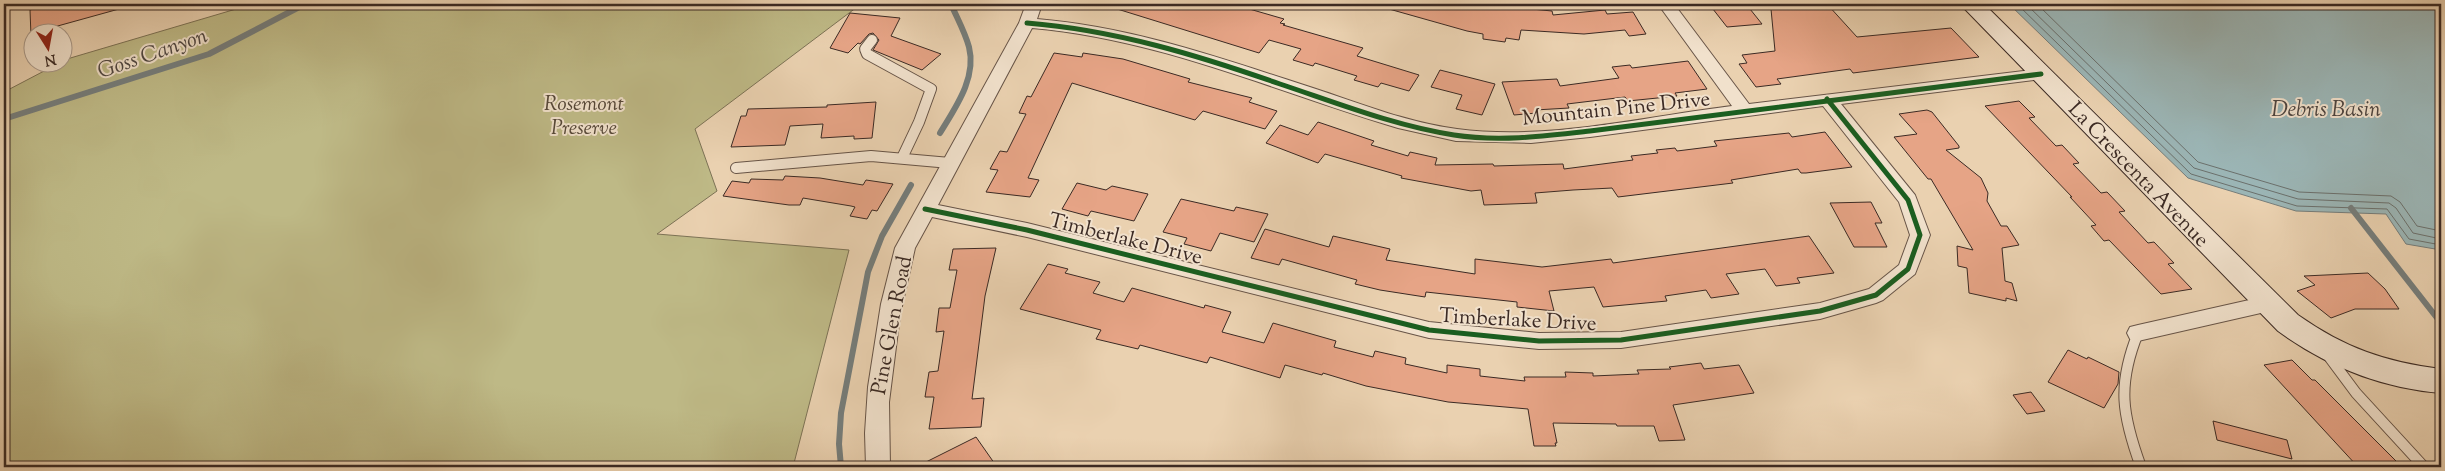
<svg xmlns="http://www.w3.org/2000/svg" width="2445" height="471" viewBox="0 0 2445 471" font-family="'Sorts Mill Goudy',serif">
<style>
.green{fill:#beb986;stroke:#7c7255}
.water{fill:#9bb5b5;stroke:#757d7b}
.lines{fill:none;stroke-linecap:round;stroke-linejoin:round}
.shore{stroke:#6b706c;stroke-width:1}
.stream{stroke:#757d7b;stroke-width:6}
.building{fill:#e6a486;stroke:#3b2a24}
.lane-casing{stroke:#675447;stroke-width:12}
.street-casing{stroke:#675447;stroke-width:2}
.secondary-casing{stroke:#3b2a24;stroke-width:2}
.lane{stroke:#f1e1cc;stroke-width:10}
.street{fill:#f1e1cc;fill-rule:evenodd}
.secondary{fill:#f1e1cc;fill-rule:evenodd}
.cycleway-casing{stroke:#f1e1cc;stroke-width:8}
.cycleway{stroke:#1b5e20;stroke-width:5}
.labels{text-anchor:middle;stroke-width:4;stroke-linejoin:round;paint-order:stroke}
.park-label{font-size:21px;font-style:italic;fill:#554738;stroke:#f1e1cc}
.street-label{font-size:21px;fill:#3b2a24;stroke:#f1e1cc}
.water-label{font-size:22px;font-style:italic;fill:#4e4641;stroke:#f1e1cc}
</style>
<rect width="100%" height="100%" fill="#ead1b0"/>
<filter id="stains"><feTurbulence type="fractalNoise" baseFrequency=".004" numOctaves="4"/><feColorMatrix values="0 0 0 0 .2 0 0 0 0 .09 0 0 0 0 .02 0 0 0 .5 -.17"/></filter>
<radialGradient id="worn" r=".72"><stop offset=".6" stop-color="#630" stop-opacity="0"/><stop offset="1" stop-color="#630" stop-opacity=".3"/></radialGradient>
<polygon class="green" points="253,4 861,4 695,129 717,191 657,234 849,250 793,467 4,467 4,92 67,59"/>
<polygon class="water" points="2009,4 2441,4 2441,250 2406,244 2386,214 2296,211 2188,178"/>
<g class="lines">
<g class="shore">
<polyline points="2017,4 2191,174 2297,206 2387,209 2409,239 2441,245"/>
<polyline points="2026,4 2194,168 2298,199 2389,203 2396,208 2413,233 2441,239"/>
<polyline points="2037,4 2198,162 2299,192 2391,196 2400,202 2417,226 2441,231"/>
</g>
<g class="stream">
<polyline points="4,119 209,54 305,4"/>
<path d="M940,133C955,108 977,78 969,47C965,32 957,18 951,4"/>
<polyline points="2351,208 2441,323"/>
<polyline points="841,467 839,444 841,413 868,272 882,236 911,185"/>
</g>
</g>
<g class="building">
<polygon points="53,4 118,4 119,9 54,27 54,30 43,32 32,32 31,36 30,10"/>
<polygon points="1115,4 1232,4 1284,19 1280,23 1285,24 1283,25 1363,48 1357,56 1419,75 1409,91 1381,83 1378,87 1354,80 1357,76 1315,63 1313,66 1293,60 1301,49 1269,40 1259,53 1114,8"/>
<polygon points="1390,4 1481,4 1552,11 1553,15 1605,10 1607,14 1633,12 1646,34 1629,36 1625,30 1584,34 1521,30 1519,40 1506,38 1505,42 1483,39 1483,34 1467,31 1389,9"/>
<polygon points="1709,4 1746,4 1762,24 1727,27"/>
<polygon points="1813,4 1827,4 1857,37 1951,28 1979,57 1853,73 1850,69 1777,79 1781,84 1756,87 1739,64 1747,63 1742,55 1775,51 1771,9"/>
<polygon points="850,13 900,18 891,36 941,54 922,70 873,50 879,40 873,33 869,34 860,44 858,43 848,53 830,48"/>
<polygon points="1054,53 1082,57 1083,53 1123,59 1190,79 1188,82 1252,98 1249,102 1277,111 1265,129 1203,111 1195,120 1072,83 1028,178 1039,180 1030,197 986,192 998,170 990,169 1000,151 1007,152 1026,114 1019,113 1027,96 1031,97"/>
<polygon points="1688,61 1707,89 1675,93 1677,96 1628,101 1625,97 1567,104 1569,108 1535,110 1537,113 1514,115 1502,82 1557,79 1560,86 1619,78 1612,67 1630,65 1632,68"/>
<polygon points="1440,70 1495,84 1482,115 1456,109 1462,95 1431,87"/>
<polygon points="2019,101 2035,117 2029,118 2056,146 2062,145 2079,163 2073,164 2101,193 2107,192 2125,211 2119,212 2148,243 2154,242 2174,263 2168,264 2192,289 2161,294 2109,240 2104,241 2091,226 2096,225 2070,197 2072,197 1985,106"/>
<polygon points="876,102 872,138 854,139 854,136 821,138 823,124 790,126 785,145 731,147 741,116 746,116 748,109 827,107 827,105"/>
<polygon points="1927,110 1932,112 1959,146 1959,148 1946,150 1981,178 1988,193 1987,201 2001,226 2007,226 2019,245 2002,248 2005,281 2012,283 2017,301 2006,298 2006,301 1969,293 1967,268 1958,266 1957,246 1973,250 1931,179 1928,179 1894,137 1917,134 1899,114"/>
<polygon points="1318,122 1374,141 1371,145 1408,156 1410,152 1437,158 1435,165 1493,164 1494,166 1563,164 1564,169 1633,160 1631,156 1658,153 1656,150 1675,148 1677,151 1717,146 1714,141 1789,133 1792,137 1825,132 1852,167 1806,173 1801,173 1798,169 1731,180 1733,183 1618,197 1612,188 1573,190 1535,193 1537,203 1484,205 1481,190 1471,191 1401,178 1402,176 1325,154 1318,163 1266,143 1280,125 1308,135"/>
<polygon points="785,176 820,178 863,185 866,180 893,184 877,211 872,210 867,219 850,216 855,207 851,206 803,198 800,205 789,205 723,196 732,181 749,183 751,179 783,180"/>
<polygon points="1077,183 1106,190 1112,186 1148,194 1134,221 1091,211 1088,216 1062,209"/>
<polygon points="1181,199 1234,211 1236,207 1268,214 1254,242 1220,233 1211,251 1184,244 1187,238 1163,232"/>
<polygon points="1871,202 1882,223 1875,223 1887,247 1854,247 1830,203"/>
<polygon points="1265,229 1329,247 1333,236 1390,249 1386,260 1475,274 1475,259 1542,267 1611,259 1613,263 1809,236 1834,273 1797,278 1800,283 1776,286 1765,269 1726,274 1739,294 1711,298 1706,290 1665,296 1667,301 1603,307 1594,287 1549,291 1554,311 1517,307 1517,302 1426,292 1425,297 1380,290 1355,284 1357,280 1282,259 1279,265 1251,258"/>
<polygon points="996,248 985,296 972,399 984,398 981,427 929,429 934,397 925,397 929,372 938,371 944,331 936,332 939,308 950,308 957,270 949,270 953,249"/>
<polygon points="1048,264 1068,269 1065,273 1100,282 1093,293 1124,302 1132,288 1204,308 1205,305 1231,312 1222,332 1264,343 1273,323 1336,341 1334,347 1373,357 1375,351 1406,358 1405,364 1447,373 1447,365 1480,369 1480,376 1525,381 1524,377 1566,377 1565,372 1593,373 1593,376 1639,374 1637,370 1671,369 1669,367 1701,363 1704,369 1739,365 1754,393 1673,405 1685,440 1659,441 1654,426 1617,426 1616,424 1553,423 1557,443 1555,443 1556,446 1534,446 1528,409 1448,402 1366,386 1323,373 1322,375 1285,365 1280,378 1210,357 1207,363 1140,345 1138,349 1096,339 1101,330 1020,309"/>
<polygon points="2368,273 2385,289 2399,309 2355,309 2331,318 2297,291 2315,285 2304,276"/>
<polygon points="2068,350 2087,359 2088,357 2119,372 2118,384 2104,408 2048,382"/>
<polygon points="2292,360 2312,380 2315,380 2402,467 2358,467 2264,365"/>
<polygon points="2031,392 2045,411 2027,414 2013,395"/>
<polygon points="2213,421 2287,440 2292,459 2217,440"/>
<polygon points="976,437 997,467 916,467"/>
</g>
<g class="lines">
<defs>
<g id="lane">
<polyline points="872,40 865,49 867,54 931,89 919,122 902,158"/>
<polyline points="736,168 871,156 950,163"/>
<path d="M2138,333C2117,385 2122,415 2141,467"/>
<polyline points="2327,354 2356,393 2424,467"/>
</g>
<g id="street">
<path d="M1026,4H1042L1037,19C1135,27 1226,60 1319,90C1364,105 1410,123 1457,129C1548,141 1642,117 1732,106L1658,4H1674L1749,104L2041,69L2047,70L2050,74L2047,78L2041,79L1841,104L1915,195L1930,235L1915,274L1883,300L1876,303L1820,319L1621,348L1539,349L1429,338L1027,237L932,217L915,248L900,315L889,402L890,467H866L865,433L868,387L881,304L895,248L1019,23ZM1032,28C1160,39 1277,92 1398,128L1456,141L1531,143L1590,137L1823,106L1899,202L1910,235L1899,265L1869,289L1820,303L1621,332L1539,333L1429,322L1027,223L938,205Z"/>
<polygon points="2267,296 2274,298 2278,304 2274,310 2138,341 2130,339 2127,333 2130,327 2138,325"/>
</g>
<path id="secondary" d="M1960,4H1984L2298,315C2345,348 2385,362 2441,369V393C2382,388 2326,366 2278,331Z"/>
</defs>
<use href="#lane" class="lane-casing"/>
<use href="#street" class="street-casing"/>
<use href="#secondary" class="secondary-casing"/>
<use href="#lane" class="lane"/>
<use href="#street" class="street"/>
<use href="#secondary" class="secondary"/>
<defs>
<g id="cycleway">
<path d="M1027,23C1115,30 1197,55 1280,84C1337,103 1395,126 1454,135C1499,142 1546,136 1590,131L2041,74"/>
<polyline points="925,209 1027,230 1429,330 1539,341 1621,340 1820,311 1876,295 1908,269 1920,235 1908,200 1827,99"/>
</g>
</defs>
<use href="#cycleway" class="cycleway-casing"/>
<use href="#cycleway" class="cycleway"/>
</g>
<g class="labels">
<g class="park-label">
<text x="584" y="110">Rosemont<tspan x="584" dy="24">Preserve</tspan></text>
</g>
<g class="street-label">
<text transform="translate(1616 108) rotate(-6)" y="7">Mountain Pine Drive</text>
<text transform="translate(2139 174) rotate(46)" y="7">La Crescenta Avenue</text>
<text transform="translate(1126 238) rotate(14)" y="7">Timberlake Drive</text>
<text transform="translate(1518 319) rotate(3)" y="7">Timberlake Drive</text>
<text transform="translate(891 325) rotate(-79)" y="7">Pine Glen Road</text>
</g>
<g class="water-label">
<text transform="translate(152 52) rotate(-19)" y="8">Goss Canyon</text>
<text x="2326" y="116">Debris Basin</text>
</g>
</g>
<rect width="2445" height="471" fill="none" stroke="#ead1b0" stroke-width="20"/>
<rect x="5" y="5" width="2435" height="461" fill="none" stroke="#3b2a24" stroke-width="2.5"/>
<rect x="10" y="10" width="2425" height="451" fill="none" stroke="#3b2a24"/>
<g transform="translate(48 48) rotate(169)"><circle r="24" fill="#f1e1cc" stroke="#a89889"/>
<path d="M0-4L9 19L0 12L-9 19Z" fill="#8f2418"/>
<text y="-8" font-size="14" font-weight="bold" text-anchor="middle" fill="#3b2a24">N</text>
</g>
<rect width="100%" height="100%" filter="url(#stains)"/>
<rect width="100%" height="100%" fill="url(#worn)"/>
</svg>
